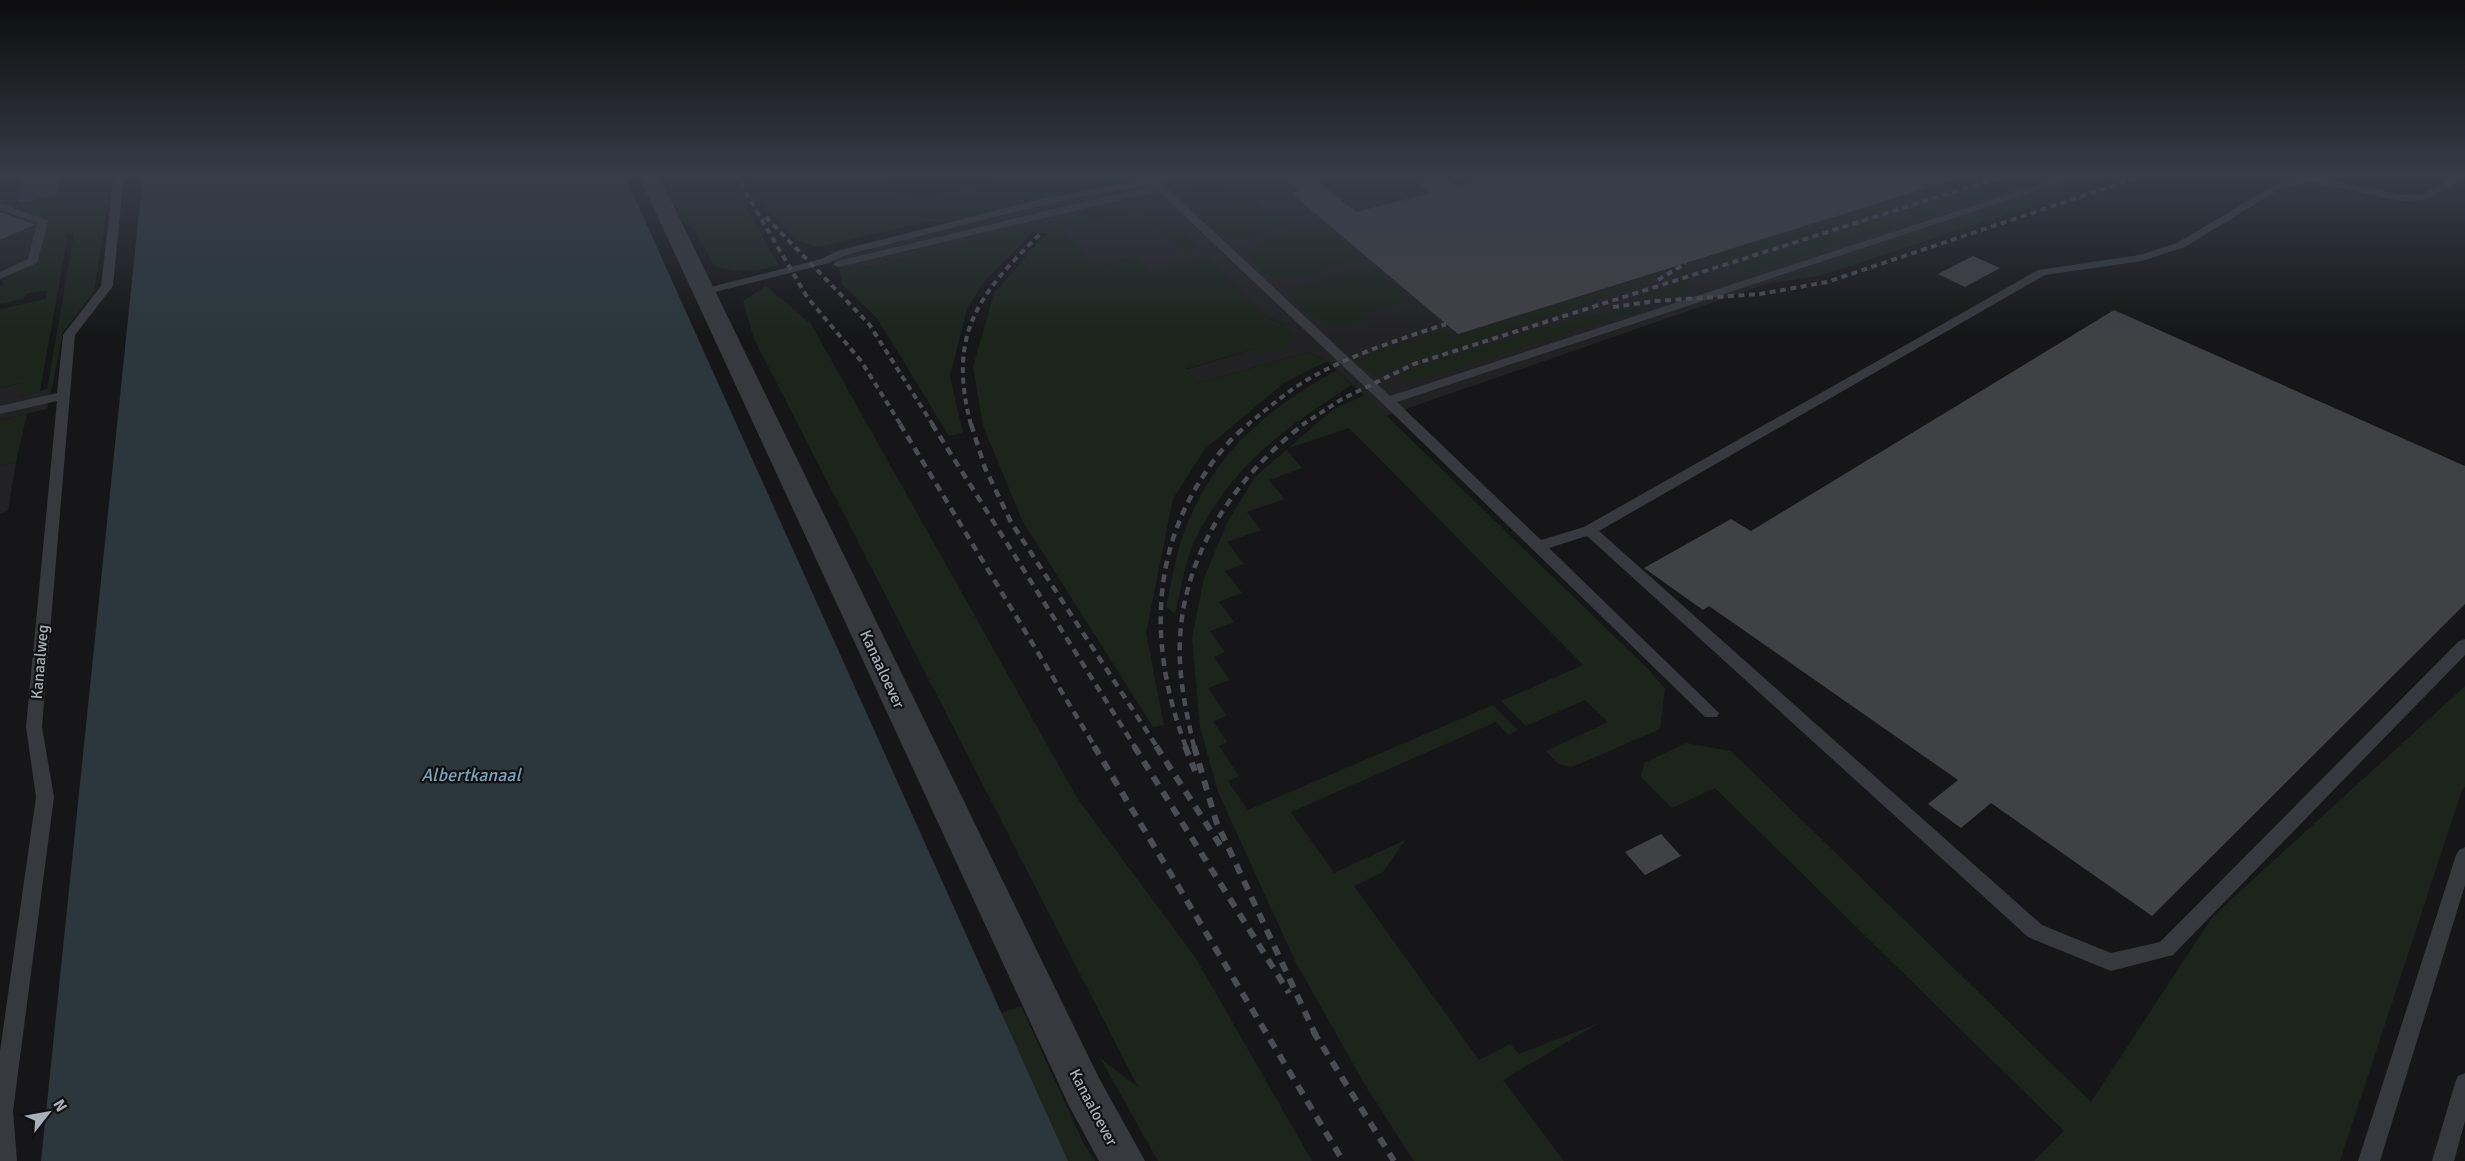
<svg xmlns="http://www.w3.org/2000/svg" width="2465" height="1161" viewBox="0 0 2465 1161" font-family="Signika,sans-serif">
<style>
.built{fill:#222225}
.green{fill:#1c241c}
.water{fill:#2b373d}
.building{fill:#404145}
.lines{fill:none;stroke-linecap:round;stroke-linejoin:round}
.service{fill:#37393e;fill-rule:evenodd}
.minor{fill:#37393e;fill-rule:evenodd}
.rail-far2{stroke:#4a4d53;stroke-width:4;stroke-dasharray:6 4.5;stroke-linecap:butt}
.rail-far1{stroke:#4a4d53;stroke-width:4.5;stroke-dasharray:8 6;stroke-linecap:butt}
.rail{stroke:#4a4d53;stroke-width:6;stroke-dasharray:10 8;stroke-linecap:butt}
.labels{text-anchor:middle;stroke-width:4.5;stroke-linejoin:round;paint-order:stroke}
.street-label{font-size:16px;fill:#a7afb9;stroke:#111113}
.water-label{font-size:18px;font-style:italic;fill:#7ca2b7;stroke:#111113}
</style>
<rect width="100%" height="100%" fill="#161618"/>
<g class="built">
<polygon points="1153,174 2099,174 1766,284 1386,416 1327,361 1308,352 1199,383 1185,370 1254,349 1287,325 1148,272 1135,257 1093,268 1060,228 1102,209 877,266 839,268 829,252"/>
<polygon points="0,203 41,211 33,214 50,220 43,260 0,280"/>
<polygon points="22,383 19,398 52,387 47,409 0,420 0,388"/>
<polygon points="16,462 8,511 0,514 0,466"/>
</g>
<g class="green">
<polygon points="5,174 22,174 16,204 57,196 61,174 112,174 94,292 63,332 52,387 47,390 74,234 68,234 40,391 19,398 21,383 0,388 0,309 46,299 47,290 26,294 24,299 0,304 0,286 5,284 0,280 43,260 50,220 31,214 39,210 27,213 0,203 0,176"/>
<path d="M660,174H727L779,266C755,271 738,273 714,266L693,227L683,222Z"/>
<polygon points="745,174 911,174 889,180 906,201 1026,174 1076,174 1082,179 1100,174 1153,174 948,223 929,221 818,247 795,240 761,201"/>
<polygon points="1217,174 1269,174 1223,186 1238,199 1258,194 1264,199 1256,202 1272,216 1283,213 1290,219 1288,226 1252,237 1238,238 1224,236 1186,200 1183,191 1192,182"/>
<polygon points="1975,174 1999,174 1721,263 1711,257"/>
<polygon points="2019,174 2058,174 1765,269 1752,272 1729,267"/>
<polygon points="2099,174 2131,174 1819,276 1766,284"/>
<polygon points="1141,204 1161,211 1199,248 1183,252 1140,209 1128,211 1121,205"/>
<polygon points="1102,209 1113,215 1061,228 1093,268 1135,257 1148,272 1206,257 1270,319 1287,325 1295,336 1289,345 1257,355 1254,349 1186,369 1199,383 1308,352 1327,361 1284,383 1205,449 1173,499 1146,633 1164,725 1153,727 1022,520 983,426 973,367 994,293 1046,234 1033,232 983,283 967,309 950,376 963,433 949,436 877,318 842,284 839,268 877,266"/>
<path d="M1333,232L1362,258C1330,267 1265,299 1248,253C1260,239 1294,228 1311,238Z"/>
<path d="M1373,266L1410,300L1365,314L1371,320C1345,327 1326,331 1305,312C1299,307 1295,304 1293,297L1301,288Z"/>
<polygon points="1667,270 1651,280 1605,298 1375,375 1357,362 1368,355 1442,330 1452,337"/>
<polygon points="1688,280 1688,293 1643,298 1641,296"/>
<polygon points="766,286 811,324 1077,798 1195,957 1312,1161 1158,1161 1100,1058 1138,1087 754,339 743,301"/>
<polygon points="1655,305 1427,378 1394,380 1411,369 1579,317"/>
<path d="M1337,370L1352,385C1285,428 1233,464 1196,538C1185,560 1181,590 1175,614L1166,607C1172,582 1175,554 1185,530C1214,452 1267,409 1337,370Z"/>
<polygon points="1365,395 1648,669 1665,689 1660,729 1572,767 1558,764 1546,751 1608,722 1585,700 1526,726 1501,701 1583,665 1349,428 1286,449 1302,468 1269,480 1285,499 1247,512 1261,530 1227,542 1244,564 1225,571 1242,593 1219,602 1234,622 1210,631 1225,652 1214,657 1230,680 1208,688 1227,716 1213,721 1227,742 1219,746 1239,776 1228,781 1248,810 1493,705 1518,730 1508,735 1496,722 1291,812 1334,873 1405,840 1383,872 1354,886 1479,1060 1510,1044 1519,1054 1599,1023 1503,1080 1564,1161 1414,1161 1368,1090 1296,963 1218,792 1200,727 1192,638 1204,578 1228,521 1255,477 1332,410"/>
<polygon points="27,414 16,462 0,466 0,420"/>
<polygon points="2465,686 2465,787 2462,790 2340,1161 2034,1161 2064,1131 1715,788 1672,808 1641,777 1644,763 1686,743 1731,751 2091,1102 2213,916"/>
<polygon points="1021,1006 1084,1144 1095,1161 1068,1161 1001,1013"/>
</g>
<g class="water">
<polygon points="24,174 60,174 56,196 18,203"/>
<polygon points="143,174 624,174 1068,1161 41,1161"/>
</g>
<g class="building">
<polygon points="1499,174 1954,174 1955,179 1458,334 1291,193 1299,191 1287,182 1311,176 1356,212 1430,193 1417,183 1443,176 1456,186"/>
<polygon points="0,212 34,224 34,225 0,240"/>
<polygon points="1973,256 2000,268 1965,287 1938,274"/>
<polygon points="2114,310 2465,466 2465,604 2152,916 1991,803 1961,828 1928,804 1958,780 1709,606 1703,610 1644,568 1731,519 1751,531"/>
<polygon points="1661,834 1681,856 1645,875 1625,852"/>
</g>
<g class="lines">
<g class="service">
<polygon points="114,174 124,174 113,286 75,335 42,727 54,797 13,1111 17,1161 0,1161 0,1051 36,797 26,727 57,401 0,414 0,406 57,393 63,335 101,286"/>
<polygon points="1174,174 1192,174 1164,183 1165,186 1390,396 2071,174 2087,174 1397,402 1541,540 1584,527 2038,270 2140,255 2177,243 2280,182 2311,176 2401,195 2425,194 2456,174 2465,174 2465,177 2427,200 2401,201 2311,182 2283,187 2185,247 2142,261 2045,275 1599,531 2042,925 2111,953 2160,942 2459,641 2465,639 2465,655 2173,955 2111,971 2028,937 1587,536 1549,548 1719,713 1717,717 1705,717 1383,404 1158,191 838,267 832,264 838,261 1154,185 1080,197 1002,215 846,255 829,263 707,294 703,295 697,292 699,290 821,259 838,251 1040,199"/>
<polygon points="0,203 48,221 37,263 0,279 0,272 28,259 37,223 0,210"/>
<polygon points="2465,847 2465,885 2380,1161 2358,1161 2456,855 2459,850"/>
<polygon points="2465,1073 2465,1121 2454,1161 2432,1161 2455,1083 2458,1076"/>
</g>
<polygon class="minor" points="638,174 658,174 1099,1078 1145,1161 1099,1161 1069,1106"/>
<g class="rail-far2">
<polyline points="735,174 807,297 861,361 901,425"/>
<polyline points="766,217 869,324 933,425"/>
<polyline points="1658,280 1686,263"/>
<polyline points="1613,307 1655,301 1760,294 1827,282 2148,174"/>
<path d="M971,425C947,334 978,295 1040,234"/>
<path d="M1247,425C1266,410 1284,394 1305,381C1349,355 1398,340 1446,324"/>
<polyline points="1302,425 1342,399 1414,364 2009,174"/>
</g>
<g class="rail-far1">
<polyline points="900,424 1095,747"/>
<polyline points="932,424 1135,747"/>
<polyline points="971,424 985,468 1011,522 1157,747"/>
<path d="M1186,747C1154,663 1148,572 1194,491C1208,467 1226,441 1249,424"/>
<path d="M1194,747C1186,712 1178,675 1180,639C1184,552 1237,475 1304,424"/>
</g>
<g class="rail">
<polyline points="1094,746 1343,1161"/>
<polyline points="1134,746 1289,993"/>
<polyline points="1156,746 1222,848"/>
<polyline points="1185,746 1195,771"/>
<polyline points="1194,746 1216,821 1317,1038"/>
<polyline points="1313,1031 1394,1161"/>
</g>
</g>
<linearGradient id="sky" x2="0" y2="1"><stop stop-color="#0c0c0d"/><stop offset="0.52" stop-color="#363c48"/><stop offset="1" stop-color="#363c48" stop-opacity="0"/></linearGradient>
<rect width="2465" height="337" fill="url(#sky)"/>
<g class="labels">
<g class="street-label">
<text transform="translate(39 662) rotate(-85)" y="6">Kanaalweg</text>
<text transform="translate(883 669) rotate(65)" y="6">Kanaaloever</text>
<text transform="translate(1094 1107) rotate(62)" y="6">Kanaaloever</text>
</g>
<g class="water-label">
<text x="471" y="781">Albertkanaal</text>
</g>
</g>
<g transform="translate(48 1113) rotate(59)" stroke="#111113" stroke-width="4.5" paint-order="stroke">
<path d="M0-4.5L10 22L0 15L-10 22Z" fill="#a7afb9"/>
<text y="-9" font-size="16" font-weight="bold" text-anchor="middle" fill="#a7afb9">N</text>
</g>
</svg>
